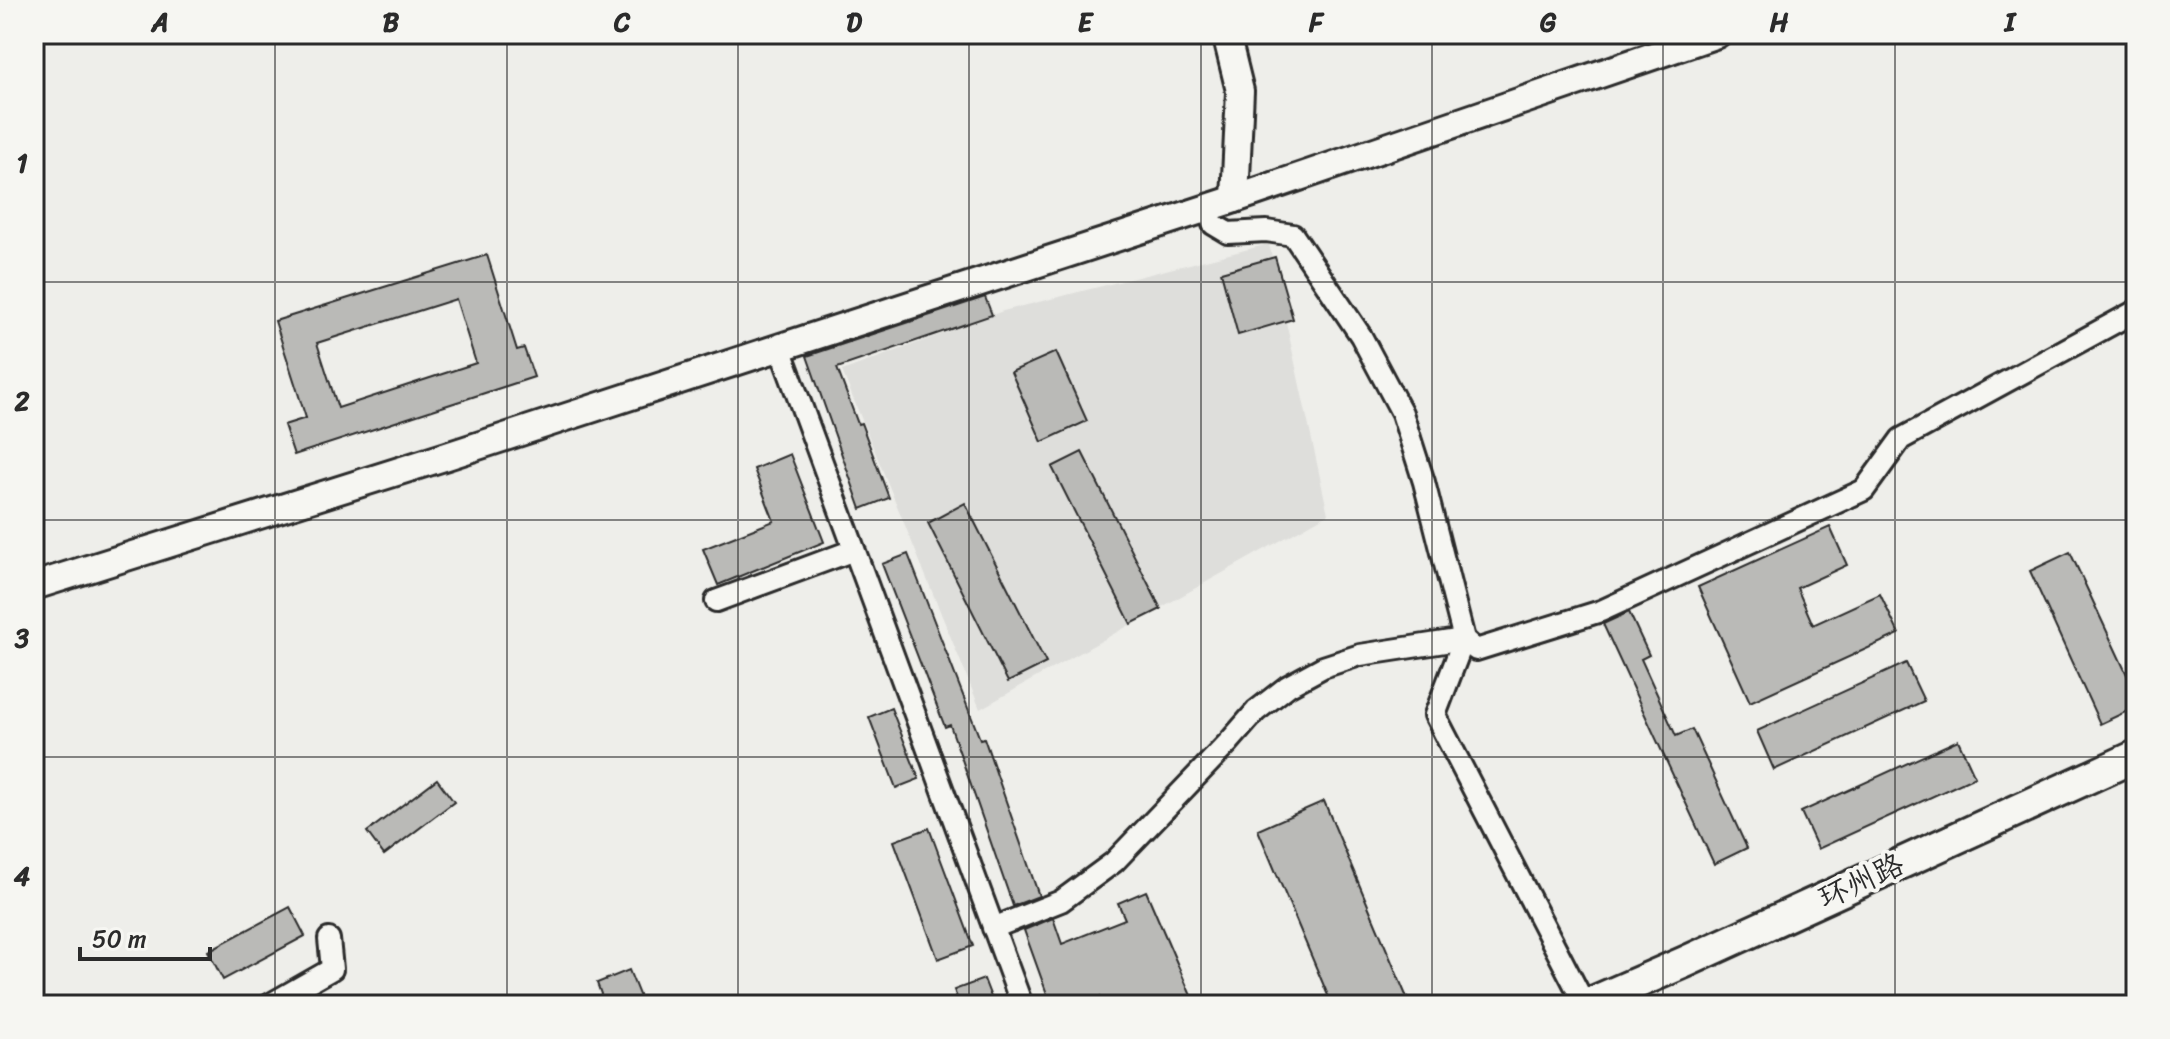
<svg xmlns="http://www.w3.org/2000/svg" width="2170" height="1039" viewBox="0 0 2170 1039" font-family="Sriracha,'LXGW WenKai TC',sans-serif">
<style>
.built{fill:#dededb}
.building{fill:#babab7;stroke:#2b2b2b;stroke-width:2;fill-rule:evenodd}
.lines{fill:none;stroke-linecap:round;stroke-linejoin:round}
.minor-casing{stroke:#2b2b2b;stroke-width:26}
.tertiary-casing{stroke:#2b2b2b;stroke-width:32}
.secondary-casing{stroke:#2b2b2b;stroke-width:36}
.minor{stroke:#f6f6f2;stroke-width:20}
.tertiary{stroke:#f6f6f2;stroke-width:26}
.secondary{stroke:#f6f6f2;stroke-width:30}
.grid{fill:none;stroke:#2b2b2b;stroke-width:2;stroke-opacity:0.55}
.labels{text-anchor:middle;stroke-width:8;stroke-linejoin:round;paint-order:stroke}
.street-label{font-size:30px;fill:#2b2b2b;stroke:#f6f6f2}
.neatline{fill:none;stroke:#2b2b2b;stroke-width:3}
.grid-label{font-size:26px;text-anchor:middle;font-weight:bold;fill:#2b2b2b}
</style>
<rect width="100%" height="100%" fill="#eeeeea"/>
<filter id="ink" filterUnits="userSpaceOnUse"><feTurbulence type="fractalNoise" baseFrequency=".0125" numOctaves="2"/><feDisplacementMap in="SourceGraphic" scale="16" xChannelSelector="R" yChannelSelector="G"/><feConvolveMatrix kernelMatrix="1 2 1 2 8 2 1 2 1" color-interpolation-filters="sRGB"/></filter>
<g filter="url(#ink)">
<polygon class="built" points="1269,244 1328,514 980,709 842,371 1003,311"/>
<g class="building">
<path d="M487,255L517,350L524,348L534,377L294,455L284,425L306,418L275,321ZM456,299L476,363L338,408L317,343Z"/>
<polygon points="1275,257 1293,319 1238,335 1221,272"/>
<polygon points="985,297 992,315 837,368 858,424 861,423 889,498 861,509 807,356"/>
<polygon points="1056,352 1087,421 1042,442 1011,372"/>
<polygon points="1082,452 1161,609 1131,624 1052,467"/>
<polygon points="790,454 824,542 718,585 703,549 774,521 754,469"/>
<polygon points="965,503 1046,663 1008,682 928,523"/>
<polygon points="1830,527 1847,565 1797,588 1813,625 1880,594 1899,634 1750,702 1698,587"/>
<polygon points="2070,552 2136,694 2136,707 2100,724 2030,571"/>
<polygon points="908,554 980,739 984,738 1039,896 1013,906 950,725 945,727 882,564"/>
<polygon points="1629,612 1649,655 1641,659 1676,736 1692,729 1747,848 1714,864 1603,624"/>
<polygon points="1906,663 1924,701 1774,770 1757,731"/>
<polygon points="891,708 919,779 896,788 869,717"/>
<polygon points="1958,740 1975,777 1818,849 1801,812"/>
<polygon points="437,779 454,802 384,855 367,832"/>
<polygon points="1324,801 1410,1005 1332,1005 1258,830"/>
<polygon points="929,828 973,946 938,959 894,841"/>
<polygon points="1146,891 1195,1005 1104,1005 1100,997 1078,1005 1051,1005 1024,930 1053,918 1062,944 1125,919 1118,903"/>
<polygon points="290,907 305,936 223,980 208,951"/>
<polygon points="629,970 643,1005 605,1005 597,983"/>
<polygon points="984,979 994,1005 960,1005 954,990"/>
</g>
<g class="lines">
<defs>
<g id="minor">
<polyline points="1208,207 1213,224 1228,233 1266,231 1293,235 1361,336 1402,413 1424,482 1464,639 1476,650 1601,611 1864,490 1901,439 2136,311"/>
<polyline points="780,348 1022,1005"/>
<polyline points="716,601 854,550"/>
<polyline points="1464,639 1435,715 1585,1005"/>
<polyline points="993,928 1061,901 1114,862 1229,742 1256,711 1288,686 1323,667 1360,655 1464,639"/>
<polyline points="269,1005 332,969 329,939"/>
</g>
<g id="tertiary">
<polyline points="1226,34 1240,91 1235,199"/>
<polyline points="34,586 447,456 1235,199 1717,34"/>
</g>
<polyline id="secondary" points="1586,1005 1685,962 2136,756"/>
</defs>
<use href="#minor" class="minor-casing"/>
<use href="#tertiary" class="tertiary-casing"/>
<use href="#secondary" class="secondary-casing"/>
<use href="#minor" class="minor"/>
<use href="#tertiary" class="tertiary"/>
<use href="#secondary" class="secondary"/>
</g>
</g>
<path class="grid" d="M275,34V1005M507,34V1005M738,34V1005M969,34V1005M1201,34V1005M1432,34V1005M1663,34V1005M1895,34V1005M34,282H2136M34,520H2136M34,757H2136"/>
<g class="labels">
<g class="street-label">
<text transform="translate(1861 881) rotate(-25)" y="10">环州路</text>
</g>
</g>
<rect width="2170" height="1039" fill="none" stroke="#f6f6f2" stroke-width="88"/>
<path d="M80 947v12h130v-12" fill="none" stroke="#2b2b2b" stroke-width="4"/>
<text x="92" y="947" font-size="24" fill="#2b2b2b" stroke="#f6f6f2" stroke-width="6" paint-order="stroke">50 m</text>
<rect x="44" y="44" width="2082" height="951" class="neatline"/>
<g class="grid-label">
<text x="160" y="31">A</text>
<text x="391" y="31">B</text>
<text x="622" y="31">C</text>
<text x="854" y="31">D</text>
<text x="1085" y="31">E</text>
<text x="1316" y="31">F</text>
<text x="1548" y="31">G</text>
<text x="1779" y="31">H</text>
<text x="2010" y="31">I</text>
<text x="22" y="172">1</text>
<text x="22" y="410">2</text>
<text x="22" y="647">3</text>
<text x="22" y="885">4</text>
</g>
</svg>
